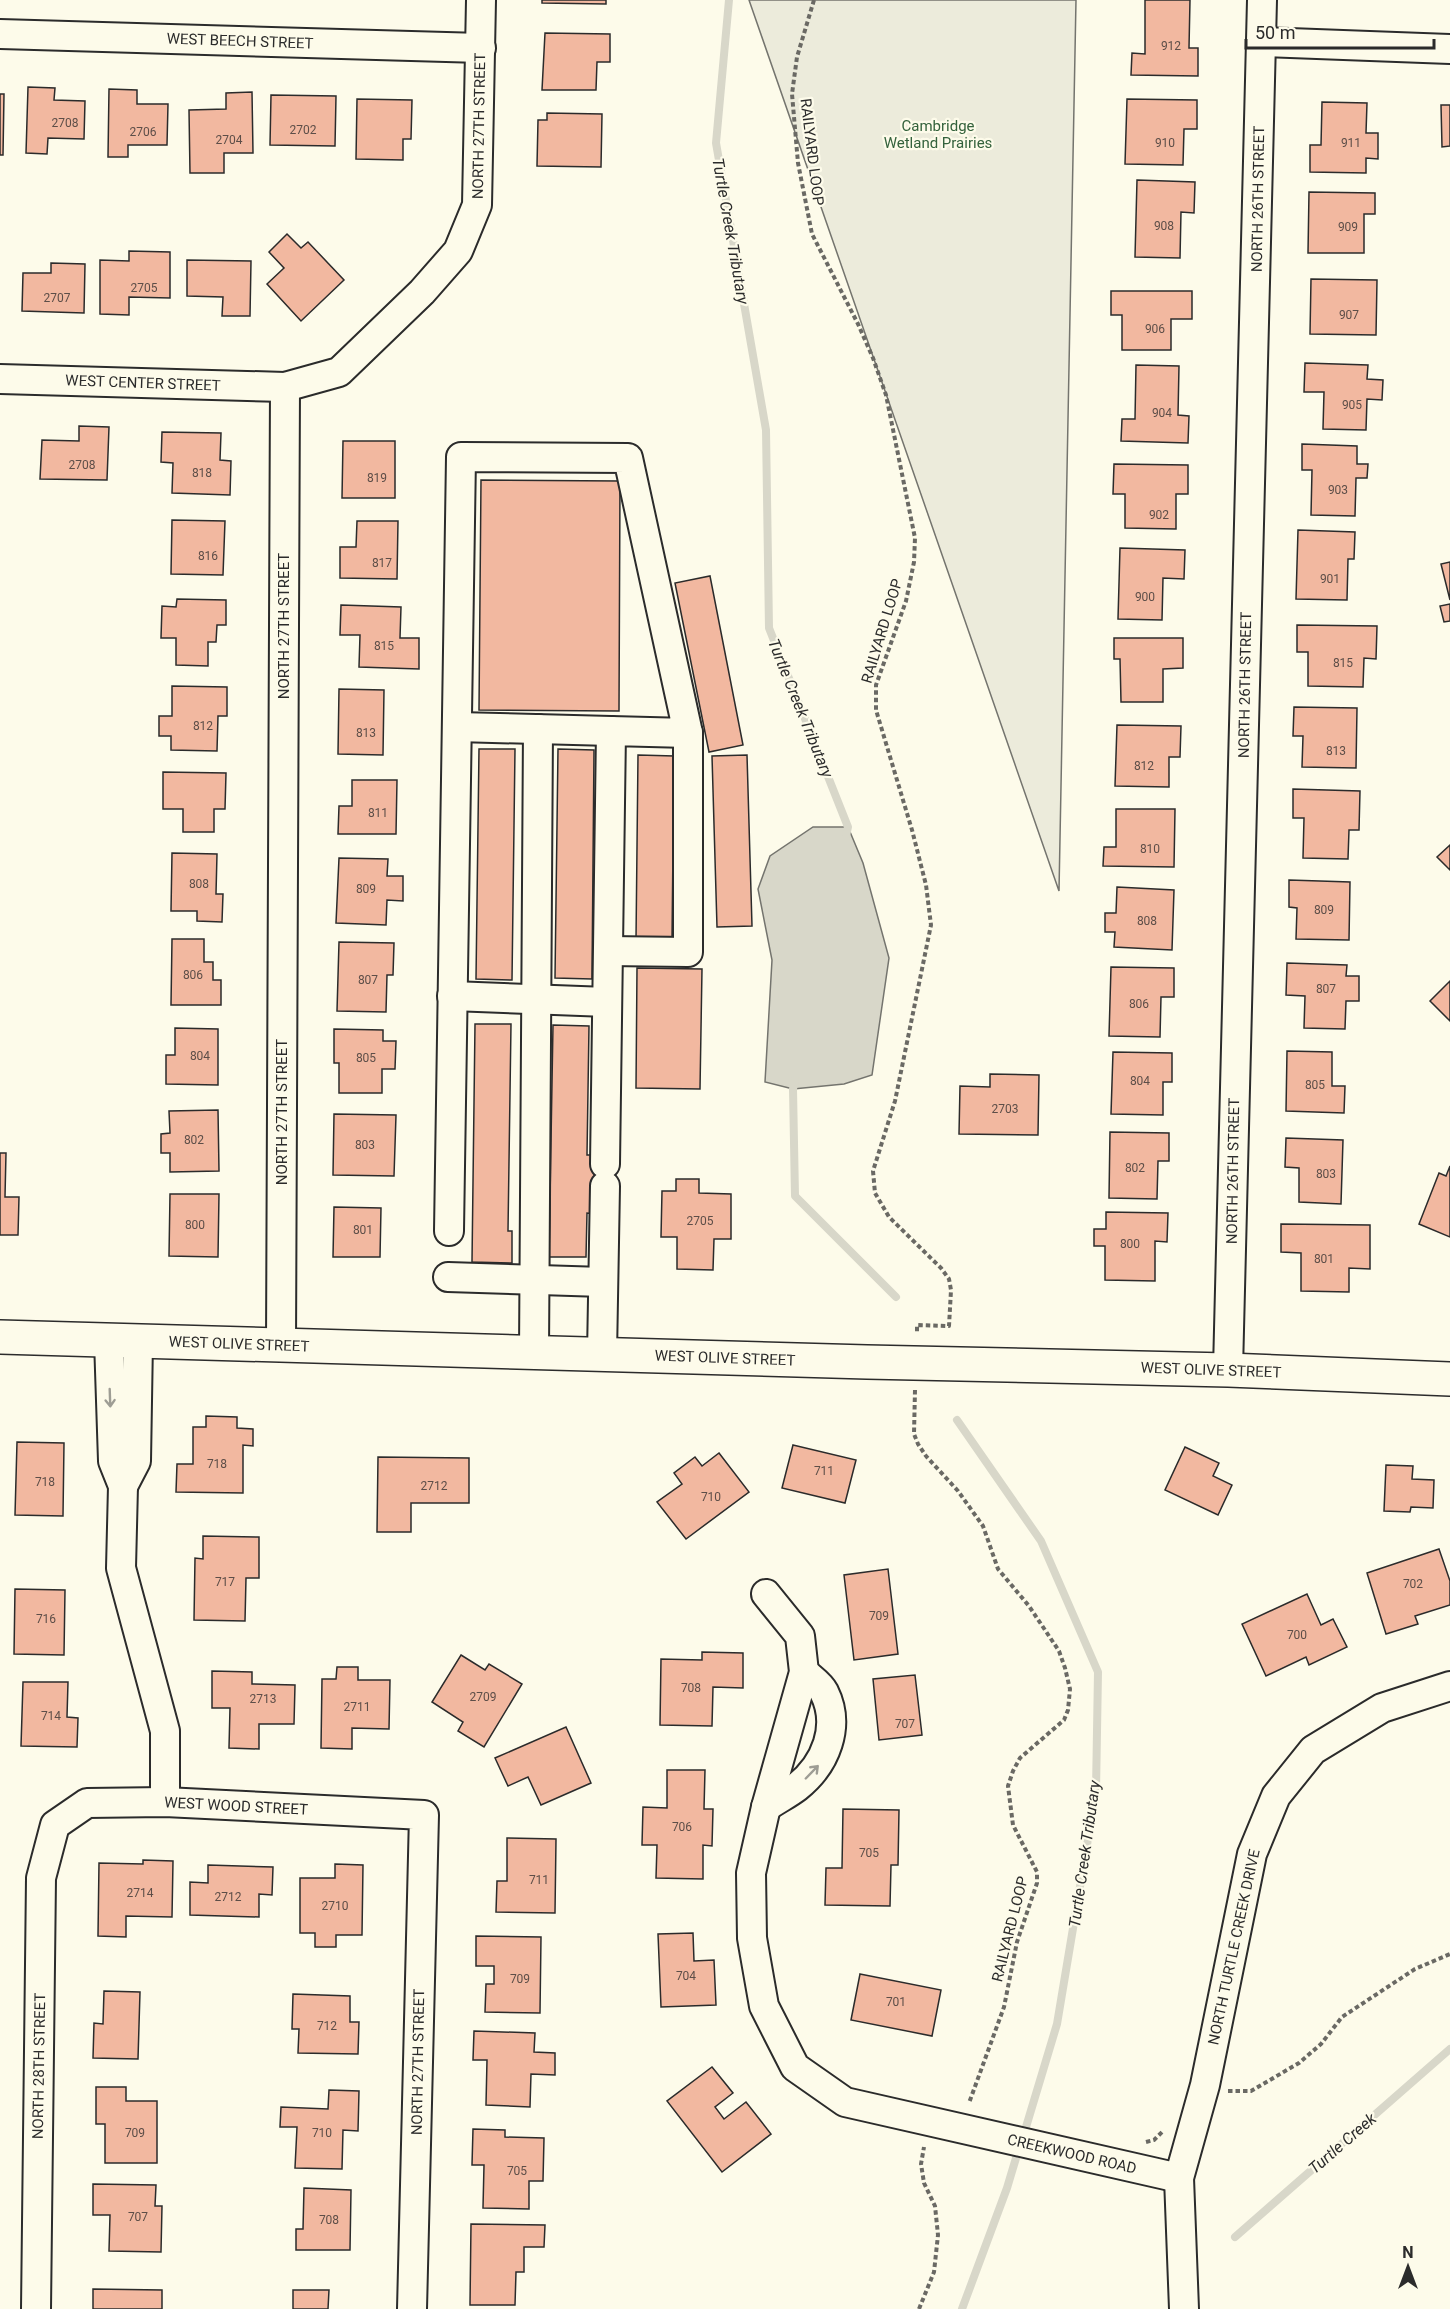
<svg xmlns="http://www.w3.org/2000/svg" width="1450" height="2309" viewBox="0 0 1450 2309" font-family="Roboto,sans-serif">
<style>
.green{fill:#ecebdb;stroke:#74746e;stroke-width:1.5}
.water{fill:#d8d7c9;stroke:#74746e;stroke-width:1.5}
.lines{fill:none;stroke-linecap:round;stroke-linejoin:round}
.stream{stroke:#d8d7c9;stroke-width:8}
.building{fill:#f2b8a0;stroke:#2b2b2b;stroke-width:1.5}
.minor-casing{stroke:#2b2b2b;stroke-width:32}
.major-casing{stroke:#2b2b2b;stroke-width:36}
.path{stroke:#6a6964;stroke-width:4;stroke-dasharray:4.5 3;stroke-linecap:butt}
.minor{stroke:#fdfbea;stroke-width:28}
.major{stroke:#fdfbea;stroke-width:33}
.oneway{stroke:#9e9d94}
.labels{text-anchor:middle;stroke-width:4.5;stroke-linejoin:round;paint-order:stroke}
.number-label{font-size:12px;fill:#5d4e48}
.street-label{font-size:15px;fill:#2b2b2b;stroke:#fdfbea}
.park-label{font-size:15px;fill:#34623c;stroke:#fdfbea}
.water-label{font-size:16px;font-style:italic;fill:#2b2b2b;stroke:#fdfbea}
</style>
<rect width="100%" height="100%" fill="#fdfbea"/>
<polygon class="green" points="749,0 1076,0 1059,891"/>
<polygon class="water" points="813,827 848,827 863,863 889,958 872,1075 844,1084 793,1089 765,1082 772,960 758,889 770,856"/>
<g class="lines">
<g class="stream">
<polyline points="729,0 716,143 766,430 769,628 848,827 846,836"/>
<polyline points="795,1080 793,1089 795,1196 896,1297"/>
<polyline points="957,1420 1041,1541 1098,1672 1096,1791 1057,2024 1023,2137"/>
<polyline points="1235,2237 1450,2049"/>
<polyline points="962,2309 1007,2188 1019,2148"/>
</g>
</g>
<g class="building">
<polygon points="542,0 606,0 606,4 542,3"/>
<polygon points="1145,0 1190,0 1189,48 1198,48 1198,76 1131,75 1132,53 1145,54"/>
<polygon points="545,33 610,34 610,62 597,62 596,90 542,90"/>
<polygon points="28,87 55,88 54,100 85,101 84,139 48,138 47,154 26,153"/>
<polygon points="109,89 137,90 137,104 168,104 167,145 128,145 128,157 108,157"/>
<polygon points="252,92 253,153 224,153 224,173 190,173 189,110 226,109 226,93"/>
<polygon points="0,94 4,94 3,155 0,155"/>
<polygon points="271,95 336,96 335,146 270,145"/>
<polygon points="357,99 412,100 411,139 403,139 403,160 356,159"/>
<polygon points="1127,99 1197,100 1197,129 1184,129 1183,165 1125,164"/>
<polygon points="1322,102 1367,103 1366,133 1378,133 1378,159 1366,158 1366,173 1310,172 1310,145 1321,145"/>
<polygon points="1441,105 1450,105 1450,146 1442,147"/>
<polygon points="547,113 602,114 601,167 537,166 538,120 547,120"/>
<polygon points="1137,180 1195,182 1194,213 1181,212 1180,258 1135,257"/>
<polygon points="1309,192 1375,193 1375,214 1364,214 1364,253 1308,253"/>
<polygon points="287,234 301,248 308,242 344,280 301,321 267,284 284,268 269,252"/>
<polygon points="129,251 170,252 170,298 129,297 129,315 100,314 100,260 129,261"/>
<polygon points="187,260 251,261 250,316 222,316 223,297 187,296"/>
<polygon points="51,263 85,264 84,313 22,311 23,273 51,273"/>
<polygon points="1311,279 1377,280 1376,335 1310,334"/>
<polygon points="1111,291 1192,291 1192,319 1171,319 1171,350 1122,350 1122,315 1111,315"/>
<polygon points="1305,363 1368,365 1367,379 1383,380 1382,400 1367,399 1366,430 1323,429 1324,392 1304,392"/>
<polygon points="1136,365 1179,366 1178,415 1189,416 1188,443 1121,441 1122,419 1135,419"/>
<polygon points="79,426 109,427 107,480 40,479 42,440 79,441"/>
<polygon points="162,432 221,433 220,460 231,461 230,495 172,493 173,463 161,462"/>
<polygon points="343,441 395,441 395,498 342,498"/>
<polygon points="1302,444 1357,446 1357,464 1368,464 1367,478 1356,478 1355,516 1311,515 1312,470 1302,470"/>
<polygon points="1114,464 1188,465 1188,494 1176,494 1176,529 1125,528 1125,494 1113,494"/>
<polygon points="481,480 620,481 619,711 479,710"/>
<polygon points="172,520 225,521 223,575 171,574"/>
<polygon points="357,521 398,521 397,579 340,578 340,547 356,547"/>
<polygon points="1298,530 1355,532 1354,559 1348,559 1347,600 1296,599"/>
<polygon points="1120,548 1185,550 1184,579 1163,578 1162,620 1118,619"/>
<polygon points="1450,562 1450,600 1441,564"/>
<polygon points="710,576 743,745 709,752 675,583"/>
<polygon points="177,599 226,600 226,625 217,625 216,642 208,642 208,666 176,665 176,638 161,638 162,606 176,607"/>
<polygon points="1450,604 1450,621 1444,622 1440,606"/>
<polygon points="341,605 401,607 400,638 419,638 419,669 359,667 360,635 340,635"/>
<polygon points="1297,625 1377,626 1376,659 1364,658 1363,687 1308,686 1308,652 1297,652"/>
<polygon points="1114,638 1183,638 1183,668 1163,669 1163,702 1121,702 1120,659 1114,659"/>
<polygon points="172,686 227,687 227,716 218,716 217,751 171,750 171,736 159,736 159,716 172,716"/>
<polygon points="339,689 384,690 383,755 338,754"/>
<polygon points="1294,707 1357,708 1356,768 1302,767 1303,736 1293,736"/>
<polygon points="1117,725 1181,726 1180,757 1169,757 1169,787 1115,786"/>
<polygon points="479,749 515,749 512,980 476,979"/>
<polygon points="558,749 594,750 592,979 555,978"/>
<polygon points="638,755 674,756 672,940 636,940"/>
<polygon points="747,755 752,926 717,927 712,756"/>
<polygon points="163,772 226,773 225,809 214,809 214,832 183,832 183,809 163,809"/>
<polygon points="352,780 397,780 396,834 338,834 339,806 352,806"/>
<polygon points="1293,789 1360,791 1359,830 1349,830 1348,859 1303,858 1304,818 1293,818"/>
<polygon points="1116,809 1175,809 1174,867 1103,866 1104,847 1116,847"/>
<polygon points="1450,845 1450,870 1437,857"/>
<polygon points="172,853 217,854 216,894 223,894 222,922 197,921 197,911 171,911"/>
<polygon points="339,858 388,859 387,876 403,876 403,901 387,900 386,925 336,923"/>
<polygon points="1289,880 1350,882 1349,940 1296,939 1297,908 1289,907"/>
<polygon points="1117,887 1174,890 1172,950 1114,947 1115,932 1105,932 1105,913 1116,913"/>
<polygon points="172,939 204,939 204,962 213,962 213,980 221,980 221,1005 171,1005"/>
<polygon points="339,942 394,943 393,975 387,975 386,1012 337,1011"/>
<polygon points="1287,963 1347,965 1346,976 1359,976 1359,1001 1346,1001 1345,1029 1304,1028 1305,996 1286,995"/>
<polygon points="1111,967 1174,968 1174,997 1161,997 1160,1037 1109,1036"/>
<polygon points="637,968 702,969 700,1089 636,1088"/>
<polygon points="1450,981 1450,1021 1430,1001"/>
<polygon points="475,1024 511,1024 508,1231 512,1231 512,1263 472,1262"/>
<polygon points="553,1025 589,1026 587,1155 598,1155 597,1214 587,1213 586,1257 549,1257"/>
<polygon points="175,1028 218,1029 218,1085 166,1084 166,1055 175,1055"/>
<polygon points="334,1029 383,1030 383,1041 396,1041 395,1069 382,1069 382,1093 339,1093 339,1063 334,1063"/>
<polygon points="1287,1051 1332,1052 1332,1086 1345,1086 1344,1113 1286,1111"/>
<polygon points="1113,1052 1172,1053 1172,1082 1163,1082 1163,1115 1111,1114"/>
<polygon points="990,1074 1039,1075 1038,1135 959,1134 960,1086 990,1087"/>
<polygon points="218,1110 219,1171 170,1172 170,1153 161,1153 161,1134 170,1133 169,1111"/>
<polygon points="334,1114 396,1115 394,1176 333,1175"/>
<polygon points="1110,1132 1169,1133 1169,1161 1158,1161 1157,1199 1109,1198"/>
<polygon points="1286,1138 1343,1140 1341,1204 1299,1202 1299,1168 1285,1167"/>
<polygon points="0,1153 6,1153 5,1197 19,1197 18,1235 0,1235"/>
<polygon points="1450,1166 1450,1237 1419,1224 1439,1173 1446,1176"/>
<polygon points="676,1179 699,1179 699,1193 731,1194 731,1239 714,1239 713,1270 677,1269 677,1237 661,1237 662,1191 676,1191"/>
<polygon points="170,1194 219,1194 218,1257 169,1256"/>
<polygon points="334,1207 381,1208 380,1257 333,1257"/>
<polygon points="1106,1212 1168,1213 1167,1242 1155,1241 1155,1281 1105,1280 1105,1246 1094,1246 1094,1229 1106,1229"/>
<polygon points="1281,1224 1370,1225 1370,1269 1349,1268 1349,1292 1301,1291 1301,1253 1281,1252"/>
<polygon points="206,1416 237,1417 237,1428 253,1429 253,1446 243,1445 243,1493 176,1492 177,1464 193,1464 193,1427 206,1427"/>
<polygon points="17,1442 64,1443 63,1516 15,1515"/>
<polygon points="793,1445 856,1460 845,1503 782,1488"/>
<polygon points="1185,1447 1219,1463 1213,1476 1232,1485 1218,1515 1165,1490"/>
<polygon points="719,1453 749,1492 686,1539 657,1502 682,1484 674,1473 695,1457 702,1466"/>
<polygon points="378,1457 469,1458 469,1503 411,1503 411,1532 377,1532"/>
<polygon points="1386,1465 1413,1466 1412,1479 1434,1480 1433,1508 1411,1507 1410,1512 1384,1511"/>
<polygon points="203,1536 259,1537 259,1578 246,1578 245,1621 194,1620 195,1558 203,1559"/>
<polygon points="1439,1549 1450,1581 1450,1605 1415,1616 1418,1624 1386,1634 1367,1573"/>
<polygon points="888,1569 898,1654 854,1660 844,1575"/>
<polygon points="15,1589 65,1590 64,1655 14,1654"/>
<polygon points="1307,1594 1321,1625 1333,1619 1347,1647 1309,1665 1306,1657 1266,1676 1242,1624"/>
<polygon points="702,1652 743,1653 743,1688 713,1687 712,1726 660,1725 661,1659 702,1660"/>
<polygon points="461,1655 485,1670 489,1664 522,1684 484,1747 458,1731 463,1722 432,1702"/>
<polygon points="337,1667 358,1667 358,1680 390,1680 389,1729 352,1728 352,1749 321,1748 322,1679 336,1679"/>
<polygon points="212,1671 252,1672 252,1684 295,1685 294,1724 259,1724 259,1749 229,1748 230,1708 212,1708"/>
<polygon points="915,1675 922,1735 879,1740 873,1679"/>
<polygon points="23,1682 68,1682 67,1717 78,1718 77,1747 21,1746"/>
<polygon points="566,1727 591,1783 541,1805 528,1777 508,1786 495,1758"/>
<polygon points="667,1770 705,1770 704,1809 713,1809 712,1846 703,1845 703,1879 656,1878 657,1845 642,1845 643,1807 667,1808"/>
<polygon points="843,1809 899,1810 898,1865 891,1865 890,1906 825,1905 826,1868 842,1868"/>
<polygon points="507,1838 556,1839 555,1913 496,1912 497,1881 507,1881"/>
<polygon points="143,1860 173,1861 172,1917 126,1916 126,1937 98,1936 99,1863 143,1864"/>
<polygon points="335,1864 363,1865 362,1935 336,1935 336,1947 315,1947 315,1933 300,1933 300,1878 335,1878"/>
<polygon points="208,1865 273,1867 272,1895 259,1894 259,1917 190,1915 190,1882 208,1883"/>
<polygon points="693,1933 694,1961 714,1960 716,2005 661,2007 658,1934"/>
<polygon points="476,1936 541,1937 540,2013 485,2012 486,1984 494,1984 494,1966 476,1966"/>
<polygon points="860,1974 941,1990 932,2036 851,2020"/>
<polygon points="104,1991 140,1992 138,2059 93,2058 94,2023 103,2024"/>
<polygon points="293,1994 350,1996 350,2022 359,2022 358,2054 298,2053 299,2029 292,2029"/>
<polygon points="474,2031 535,2033 534,2052 555,2053 555,2075 531,2074 530,2107 486,2105 487,2060 473,2060"/>
<polygon points="712,2067 733,2093 715,2107 724,2119 746,2102 771,2134 722,2172 667,2101"/>
<polygon points="96,2087 126,2087 126,2101 157,2101 157,2163 105,2163 105,2124 96,2124"/>
<polygon points="329,2090 359,2091 358,2131 343,2130 342,2169 295,2168 297,2127 280,2127 281,2107 328,2109"/>
<polygon points="473,2129 505,2130 505,2137 544,2138 543,2181 529,2181 529,2209 483,2208 484,2165 472,2165"/>
<polygon points="93,2184 156,2185 155,2206 162,2206 161,2252 109,2251 110,2215 93,2215"/>
<polygon points="304,2188 351,2190 350,2250 296,2250 296,2229 303,2229"/>
<polygon points="471,2224 545,2225 544,2247 524,2247 524,2272 516,2272 515,2305 470,2305"/>
<polygon points="93,2289 162,2290 162,2309 93,2309"/>
<polygon points="293,2290 329,2290 328,2309 293,2309"/>
</g>
<g class="lines">
<defs>
<g id="minor">
<polyline points="0,34 481,48"/>
<polyline points="1262,42 1450,49"/>
<polyline points="0,379 285,387 339,372 422,292 458,251 477,205 481,0"/>
<polyline points="457,727 611,731"/>
<polyline points="608,951 688,952 688,733"/>
<polyline points="452,996 607,1002"/>
<polyline points="449,1231 461,457 628,458 688,733 611,731 605,1164"/>
<polyline points="448,1277 603,1282"/>
<polyline points="109,1340 113,1461 123,1486 121,1568 165,1731 165,1802"/>
<polyline points="281,1346 285,387"/>
<polyline points="534,1353 538,729"/>
<polyline points="602,1355 605,1186"/>
<polyline points="1228,1370 1262,0"/>
<polyline points="123,1486 136,1461 138,1341"/>
<polyline points="766,1594 800,1636 804,1672 766,1807 751,1873 752,1938 764,2006 795,2067 845,2102 1179,2178"/>
<path d="M766,1807C776,1800 788,1794 797,1787C826,1764 841,1726 824,1692C820,1684 810,1678 804,1672"/>
<polyline points="36,2309 41,1878 55,1825 87,1803 165,1802 424,1815 412,2309"/>
<polyline points="1184,2309 1179,2178 1205,2085 1252,1854 1276,1796 1313,1750 1382,1708 1450,1686"/>
</g>
<polyline id="major" points="0,1337 867,1362 1228,1370 1450,1379"/>
</defs>
<use href="#minor" class="minor-casing"/>
<use href="#major" class="major-casing"/>
<g class="path">
<polyline points="814,0 797,57 792,94 798,163 812,234 858,324 873,358 886,395 915,538 914,562 906,601 876,685 876,710 912,830 926,885 931,925 895,1101 873,1171 875,1193 889,1217 941,1268 949,1279 951,1290 949,1326 917,1325 917,1334"/>
<polyline points="915,1390 914,1434 918,1444 926,1456 958,1491 983,1526 998,1569 1029,1606 1059,1651 1065,1668 1070,1689 1068,1710 1064,1720 1020,1758 1013,1771 1008,1786 1013,1825 1037,1872 1037,1883 1017,1942 1004,2007 969,2103"/>
<polyline points="1228,2091 1251,2091 1299,2063 1321,2044 1342,2017 1415,1969 1450,1954"/>
<polyline points="1146,2142 1154,2140 1164,2130"/>
<polyline points="919,2309 934,2272 938,2235 935,2206 924,2183 921,2164 924,2147"/>
</g>
<use href="#minor" class="minor"/>
<use href="#major" class="major"/>
</g>
<defs><path id="oneway-shaft" d="M-6 0H5M1.5-3L5.5 0L1.5 3" fill="none" stroke-width="1.6" stroke-linecap="round" stroke-linejoin="round" transform="scale(1.5)"/></defs>
<g class="oneway">
<use href="#oneway-shaft" transform="translate(110 1398) rotate(88)"/>
<use href="#oneway-shaft" transform="translate(812 1772) rotate(-46)"/>
</g>
<g class="labels">
<g class="number-label">
<text x="1171" y="50">912</text>
<text x="65" y="127">2708</text>
<text x="303" y="134">2702</text>
<text x="143" y="136">2706</text>
<text x="229" y="144">2704</text>
<text x="1165" y="147">910</text>
<text x="1351" y="147">911</text>
<text x="1164" y="230">908</text>
<text x="1348" y="231">909</text>
<text x="144" y="292">2705</text>
<text x="57" y="302">2707</text>
<text x="1349" y="319">907</text>
<text x="1155" y="333">906</text>
<text x="1352" y="409">905</text>
<text x="1162" y="417">904</text>
<text x="82" y="469">2708</text>
<text x="202" y="477">818</text>
<text x="377" y="482">819</text>
<text x="1338" y="494">903</text>
<text x="1159" y="519">902</text>
<text x="208" y="560">816</text>
<text x="382" y="567">817</text>
<text x="1330" y="583">901</text>
<text x="1145" y="601">900</text>
<text x="384" y="650">815</text>
<text x="1343" y="667">815</text>
<text x="203" y="730">812</text>
<text x="366" y="737">813</text>
<text x="1336" y="755">813</text>
<text x="1144" y="770">812</text>
<text x="378" y="817">811</text>
<text x="1150" y="853">810</text>
<text x="199" y="888">808</text>
<text x="366" y="893">809</text>
<text x="1324" y="914">809</text>
<text x="1147" y="925">808</text>
<text x="193" y="979">806</text>
<text x="368" y="984">807</text>
<text x="1326" y="993">807</text>
<text x="1139" y="1008">806</text>
<text x="200" y="1060">804</text>
<text x="366" y="1062">805</text>
<text x="1140" y="1085">804</text>
<text x="1315" y="1089">805</text>
<text x="1005" y="1113">2703</text>
<text x="194" y="1144">802</text>
<text x="365" y="1149">803</text>
<text x="1135" y="1172">802</text>
<text x="1326" y="1178">803</text>
<text x="700" y="1225">2705</text>
<text x="195" y="1229">800</text>
<text x="363" y="1234">801</text>
<text x="1130" y="1248">800</text>
<text x="1324" y="1263">801</text>
<text x="217" y="1468">718</text>
<text x="824" y="1475">711</text>
<text x="45" y="1486">718</text>
<text x="434" y="1490">2712</text>
<text x="711" y="1501">710</text>
<text x="225" y="1586">717</text>
<text x="1413" y="1588">702</text>
<text x="879" y="1620">709</text>
<text x="46" y="1623">716</text>
<text x="1297" y="1639">700</text>
<text x="691" y="1692">708</text>
<text x="483" y="1701">2709</text>
<text x="263" y="1703">2713</text>
<text x="357" y="1711">2711</text>
<text x="51" y="1720">714</text>
<text x="905" y="1728">707</text>
<text x="682" y="1831">706</text>
<text x="869" y="1857">705</text>
<text x="539" y="1884">711</text>
<text x="140" y="1897">2714</text>
<text x="228" y="1901">2712</text>
<text x="335" y="1910">2710</text>
<text x="686" y="1980">704</text>
<text x="520" y="1983">709</text>
<text x="896" y="2006">701</text>
<text x="327" y="2030">712</text>
<text x="135" y="2137">709</text>
<text x="322" y="2137">710</text>
<text x="517" y="2175">705</text>
<text x="138" y="2221">707</text>
<text x="329" y="2224">708</text>
</g>
<g class="street-label">
<text transform="translate(240 41) rotate(2)" y="5">WEST BEECH STREET</text>
<text transform="translate(479 126) rotate(-89)" y="5">NORTH 27TH STREET</text>
<text transform="translate(812 152) rotate(83)" y="5">RAILYARD LOOP</text>
<text transform="translate(1258 199) rotate(-89)" y="5">NORTH 26TH STREET</text>
<text transform="translate(143 383) rotate(2)" y="5">WEST CENTER STREET</text>
<text transform="translate(284 626) rotate(-90)" y="5">NORTH 27TH STREET</text>
<text transform="translate(882 631) rotate(-73)" y="5">RAILYARD LOOP</text>
<text transform="translate(1245 685) rotate(-89)" y="5">NORTH 26TH STREET</text>
<text transform="translate(282 1112) rotate(-90)" y="5">NORTH 27TH STREET</text>
<text transform="translate(1233 1171) rotate(-89)" y="5">NORTH 26TH STREET</text>
<text transform="translate(239 1344) rotate(2)" y="5">WEST OLIVE STREET</text>
<text transform="translate(725 1358) rotate(2)" y="5">WEST OLIVE STREET</text>
<text transform="translate(1211 1370) rotate(2)" y="5">WEST OLIVE STREET</text>
<text transform="translate(236 1806) rotate(3)" y="5">WEST WOOD STREET</text>
<text transform="translate(1010 1929) rotate(-76)" y="5">RAILYARD LOOP</text>
<text transform="translate(1234 1947) rotate(-78)" y="5">NORTH TURTLE CREEK DRIVE</text>
<text transform="translate(418 2062) rotate(-89)" y="5">NORTH 27TH STREET</text>
<text transform="translate(39 2066) rotate(-89)" y="5">NORTH 28TH STREET</text>
<text transform="translate(1072 2154) rotate(13)" y="5">CREEKWOOD ROAD</text>
</g>
<g class="park-label">
<text x="938" y="131">Cambridge<tspan x="938" dy="17">Wetland Prairies</tspan></text>
</g>
<g class="water-label">
<text transform="translate(731 231) rotate(80)" y="6">Turtle Creek Tributary</text>
<text transform="translate(801 708) rotate(68)" y="6">Turtle Creek Tributary</text>
<text transform="translate(1084 1854) rotate(-82)" y="6">Turtle Creek Tributary</text>
<text transform="translate(1342 2143) rotate(-41)" y="6">Turtle Creek</text>
</g>
</g>
<g transform="translate(1408 2267)" stroke="#fdfbea" stroke-width="4.5" paint-order="stroke">
<path d="M0-4.5L10 22L0 15L-10 22Z" fill="#2b2b2b"/>
<text y="-9" font-size="16" font-weight="bold" text-anchor="middle" fill="#2b2b2b">N</text>
</g>
<path d="M1246 39v9h188v-9" fill="none" stroke="#2b2b2b" stroke-width="3"/>
<text x="1255" y="39" font-size="18" fill="#2b2b2b" stroke="#fdfbea" stroke-width="4.5" paint-order="stroke">50 m</text>
</svg>
